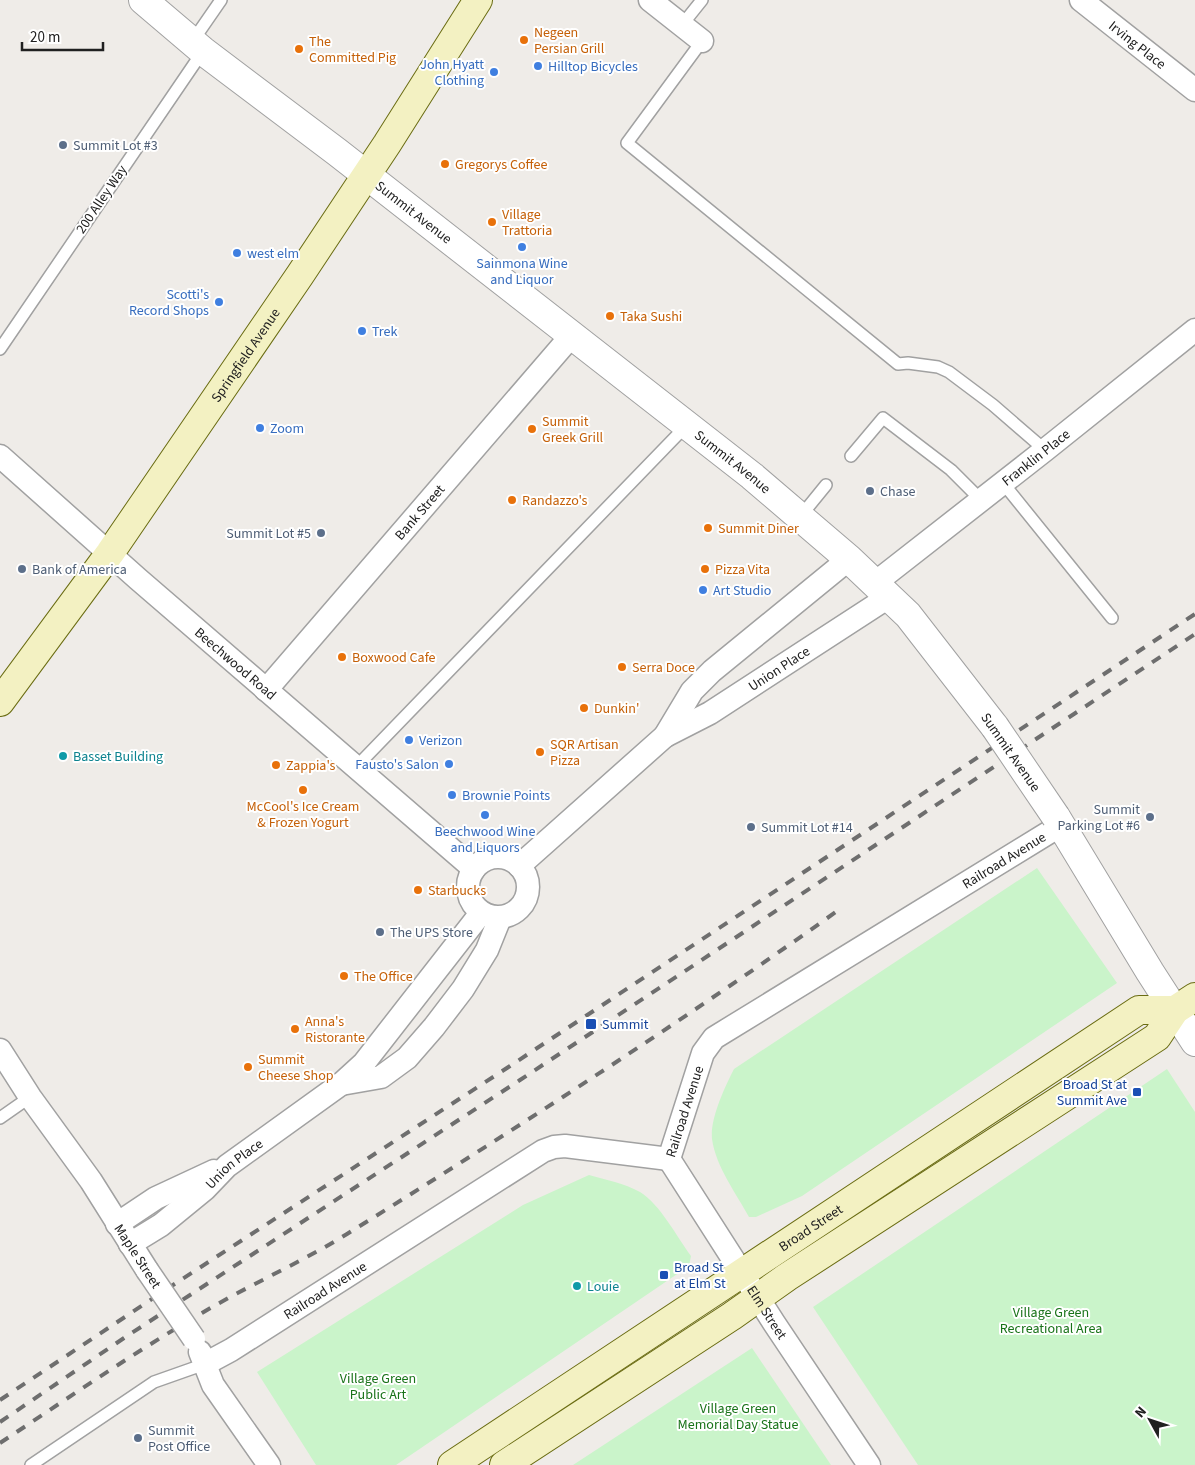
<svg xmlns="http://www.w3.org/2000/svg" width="1195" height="1465" viewBox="0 0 1195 1465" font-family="'Source Sans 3',sans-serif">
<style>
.park{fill:#caf4ca}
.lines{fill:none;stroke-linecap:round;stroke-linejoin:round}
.service-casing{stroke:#a1a1a1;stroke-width:14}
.minor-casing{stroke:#a1a1a1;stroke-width:25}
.tertiary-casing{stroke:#a1a1a1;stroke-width:30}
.secondary-casing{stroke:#6a6c12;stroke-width:30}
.service{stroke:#fff;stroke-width:11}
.minor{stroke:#fff;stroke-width:22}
.tertiary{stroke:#fff;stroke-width:28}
.secondary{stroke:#f3f1c2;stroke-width:28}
.rail{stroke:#6e6e6e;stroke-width:4;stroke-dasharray:10 10;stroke-linecap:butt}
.minor-bridge-casing{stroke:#a1a1a1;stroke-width:25;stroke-linecap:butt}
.tertiary-bridge-casing{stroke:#a1a1a1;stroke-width:30;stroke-linecap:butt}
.minor-bridge{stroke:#fff;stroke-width:22}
.tertiary-bridge{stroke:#fff;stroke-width:28}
.food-dot{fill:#e8710a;stroke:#fff;stroke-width:2}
.shop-dot{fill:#3f7fe0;stroke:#fff;stroke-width:2}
.service-dot{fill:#5c6f8a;stroke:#fff;stroke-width:2}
.culture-dot{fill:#0f9aa8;stroke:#fff;stroke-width:2}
.transit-dot{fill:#1a4fb4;stroke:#fff;stroke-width:2}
.labels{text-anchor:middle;stroke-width:4;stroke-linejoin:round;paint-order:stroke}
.food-label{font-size:14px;fill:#c56008;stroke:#fff;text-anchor:start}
.street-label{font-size:14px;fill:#202020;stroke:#fff}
.shop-label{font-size:14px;fill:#366cbe;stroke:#fff;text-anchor:start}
.service-label{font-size:14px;fill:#4e5e75;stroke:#fff;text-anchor:start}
.culture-label{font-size:14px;fill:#0d838f;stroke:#fff;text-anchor:start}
.transit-label{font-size:14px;fill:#164399;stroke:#fff;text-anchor:start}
.park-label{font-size:14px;fill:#197319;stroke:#fff}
</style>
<rect width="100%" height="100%" fill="#efece8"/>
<g class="park">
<path d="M1037,868L1117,983L802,1196L756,1217H749C736,1193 716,1167 712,1139C710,1118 725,1087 734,1069Z"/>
<polygon points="1167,1069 1195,1112 1195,1465 918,1465 813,1307"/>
<path d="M589,1175C606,1180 624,1183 640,1192C660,1204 677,1237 691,1256L689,1266L396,1465H316L257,1372L523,1205Z"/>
<polygon points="752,1348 831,1465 573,1465"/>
</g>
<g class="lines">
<defs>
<g id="service">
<polyline points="682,25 702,0"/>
<polyline points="702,41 627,143 898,364 908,363 938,367 949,372 993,405 1045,450"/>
<polyline points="192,42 221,0"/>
<polyline points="0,349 203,51"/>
<polyline points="851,456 883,418 951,470 981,500"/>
<polyline points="1003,483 1112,618"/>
<polyline points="800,517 826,485"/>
<polyline points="356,767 686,426"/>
<polyline points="0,1118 30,1097"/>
<polyline points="31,1465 154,1382 205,1364"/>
</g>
<g id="minor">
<polyline points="650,0 702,41"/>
<path id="s1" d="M1081,0L1195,90"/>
<path id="s2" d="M0,456L138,579L474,869"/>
<path id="s3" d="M875,583L1045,450L1195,330"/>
<path id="s4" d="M266,690L572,335"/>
<polyline points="665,736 692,691 712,671 849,559"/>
<circle cx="498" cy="887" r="30"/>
<path id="s5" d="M519,866L665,736L710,713L890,596"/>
<polyline points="0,1050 30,1097 91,1181 147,1270"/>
<polyline points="341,1084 381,1077 407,1058 434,1027 463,989 487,950 500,918"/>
<path id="s6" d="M669,1159L703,1053L714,1038L1061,825"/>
<path id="s7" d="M669,1159L774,1323L869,1465"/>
<polyline points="117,1224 156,1198 214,1171"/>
<path id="s8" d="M130,1244L161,1225L205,1189L227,1166L341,1084L364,1063L481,913"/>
<polyline points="200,1352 213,1385 269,1465"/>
<path id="s9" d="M205,1364L231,1350L543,1151L554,1147L565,1146L669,1159"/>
</g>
<g id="tertiary">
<path id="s10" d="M143,0L203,51L337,152L752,476L849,559L908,615L995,727"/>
<polyline points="1056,817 1150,972 1195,1042"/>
</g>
<g id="secondary">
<path id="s11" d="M0,702L110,553L300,275L387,144L478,0"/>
<path id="s12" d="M452,1465L1139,1010H1175"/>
<polyline points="504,1465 732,1316 787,1277 1157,1037 1175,1010 1195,997"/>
</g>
</defs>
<use href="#service" class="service-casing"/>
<use href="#minor" class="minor-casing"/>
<use href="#tertiary" class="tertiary-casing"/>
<use href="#secondary" class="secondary-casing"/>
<use href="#service" class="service"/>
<use href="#minor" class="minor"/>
<use href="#tertiary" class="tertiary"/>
<use href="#secondary" class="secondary"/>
<g class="rail">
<polyline points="0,1400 170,1287 510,1066 1195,614"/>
<polyline points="0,1422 124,1338 520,1080 1195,634"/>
<path d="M0,1443C67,1399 133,1353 202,1313C249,1285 300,1263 347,1234C514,1130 680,1023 840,909"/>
</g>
<defs>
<polyline id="minor-bridge" points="147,1270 194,1339"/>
<polyline id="tertiary-bridge" points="995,727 1056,817"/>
</defs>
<use href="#minor-bridge" class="minor-bridge-casing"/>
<use href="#tertiary-bridge" class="tertiary-bridge-casing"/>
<use href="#minor-bridge" class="minor-bridge"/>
<use href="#tertiary-bridge" class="tertiary-bridge"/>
</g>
<g class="food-dot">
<circle cx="524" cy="40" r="5"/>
<circle cx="299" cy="49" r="5"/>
<circle cx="445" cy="164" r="5"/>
<circle cx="492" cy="222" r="5"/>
<circle cx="610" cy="316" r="5"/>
<circle cx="532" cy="429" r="5"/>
<circle cx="512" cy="500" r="5"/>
<circle cx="708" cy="528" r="5"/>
<circle cx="705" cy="569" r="5"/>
<circle cx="342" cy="657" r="5"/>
<circle cx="622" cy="667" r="5"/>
<circle cx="584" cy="708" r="5"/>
<circle cx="540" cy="752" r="5"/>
<circle cx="276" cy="765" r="5"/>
<circle cx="303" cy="790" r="5"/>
<circle cx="418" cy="890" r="5"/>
<circle cx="344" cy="976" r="5"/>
<circle cx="295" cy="1029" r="5"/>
<circle cx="248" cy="1067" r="5"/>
</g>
<g class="shop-dot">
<circle cx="538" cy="66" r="5"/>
<circle cx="494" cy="72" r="5"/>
<circle cx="522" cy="247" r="5"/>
<circle cx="237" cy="253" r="5"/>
<circle cx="219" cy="302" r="5"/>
<circle cx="362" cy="331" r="5"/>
<circle cx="260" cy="428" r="5"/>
<circle cx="703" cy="590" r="5"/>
<circle cx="409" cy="740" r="5"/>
<circle cx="449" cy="764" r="5"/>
<circle cx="452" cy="795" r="5"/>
<circle cx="485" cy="815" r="5"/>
</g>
<g class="service-dot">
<circle cx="63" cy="145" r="5"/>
<circle cx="870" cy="491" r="5"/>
<circle cx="321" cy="533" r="5"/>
<circle cx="22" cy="569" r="5"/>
<circle cx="1150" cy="817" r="5"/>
<circle cx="751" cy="827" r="5"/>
<circle cx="380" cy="932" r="5"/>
<circle cx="138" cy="1438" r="5"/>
</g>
<g class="culture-dot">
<circle cx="63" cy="756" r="5"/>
<circle cx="577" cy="1286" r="5"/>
</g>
<g class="transit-dot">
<rect x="585" y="1018" width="12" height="12" rx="2.5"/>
<rect x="1132" y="1087" width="10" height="10" rx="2.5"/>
<rect x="659" y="1270" width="10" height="10" rx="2.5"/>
</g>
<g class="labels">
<g class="food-label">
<text x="534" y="37">Negeen<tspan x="534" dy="16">Persian Grill</tspan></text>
<text x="309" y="46">The<tspan x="309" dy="16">Committed Pig</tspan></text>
<text x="455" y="169">Gregorys Coffee</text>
<text x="502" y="219">Village<tspan x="502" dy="16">Trattoria</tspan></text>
<text x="620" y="321">Taka Sushi</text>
<text x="542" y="426">Summit<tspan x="542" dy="16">Greek Grill</tspan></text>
<text x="522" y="505">Randazzo's</text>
<text x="718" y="533">Summit Diner</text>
<text x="715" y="574">Pizza Vita</text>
<text x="352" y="662">Boxwood Cafe</text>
<text x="632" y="672">Serra Doce</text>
<text x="594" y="713">Dunkin'</text>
<text x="550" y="749">SQR Artisan<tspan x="550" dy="16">Pizza</tspan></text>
<text x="286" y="770">Zappia's</text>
<text x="303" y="811" text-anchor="middle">McCool's Ice Cream<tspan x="303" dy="16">&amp; Frozen Yogurt</tspan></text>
<text x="428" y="895">Starbucks</text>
<text x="354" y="981">The Office</text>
<text x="305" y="1026">Anna's<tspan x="305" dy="16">Ristorante</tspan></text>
<text x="258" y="1064">Summit<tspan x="258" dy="16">Cheese Shop</tspan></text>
</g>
<g class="street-label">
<text dy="5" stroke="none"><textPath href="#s1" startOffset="72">Irving Place</textPath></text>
<text transform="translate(101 199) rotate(-56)" y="5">200 Alley Way</text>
<text dy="5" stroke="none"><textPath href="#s10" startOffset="344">Summit Avenue</textPath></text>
<text dy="5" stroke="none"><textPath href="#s11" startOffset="425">Springfield Avenue</textPath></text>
<text dy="5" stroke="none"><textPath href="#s3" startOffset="204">Franklin Place</textPath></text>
<text dy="5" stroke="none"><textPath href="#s10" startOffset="749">Summit Avenue</textPath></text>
<text dy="5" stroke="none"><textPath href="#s4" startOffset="235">Bank Street</textPath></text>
<text dy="5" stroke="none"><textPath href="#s2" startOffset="314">Beechwood Road</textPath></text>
<text dy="5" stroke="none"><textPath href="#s5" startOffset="328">Union Place</textPath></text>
<text transform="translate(1011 752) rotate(55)" y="5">Summit Avenue</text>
<text dy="5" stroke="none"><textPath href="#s6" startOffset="470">Railroad Avenue</textPath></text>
<text dy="5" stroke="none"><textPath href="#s6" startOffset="50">Railroad Avenue</textPath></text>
<text dy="5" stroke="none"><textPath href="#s8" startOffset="132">Union Place</textPath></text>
<text dy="5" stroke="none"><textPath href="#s12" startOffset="430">Broad Street</textPath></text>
<text transform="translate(138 1256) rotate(57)" y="5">Maple Street</text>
<text dy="5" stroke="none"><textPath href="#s9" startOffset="141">Railroad Avenue</textPath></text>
<text dy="5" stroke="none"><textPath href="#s7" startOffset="182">Elm Street</textPath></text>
</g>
<g class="shop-label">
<text x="484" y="69" text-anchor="end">John Hyatt<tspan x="484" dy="16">Clothing</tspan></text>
<text x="548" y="71">Hilltop Bicycles</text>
<text x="247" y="258">west elm</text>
<text x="522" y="268" text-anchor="middle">Sainmona Wine<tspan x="522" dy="16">and Liquor</tspan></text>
<text x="209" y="299" text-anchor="end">Scotti's<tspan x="209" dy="16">Record Shops</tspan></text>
<text x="372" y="336">Trek</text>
<text x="270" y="433">Zoom</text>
<text x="713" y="595">Art Studio</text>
<text x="419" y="745">Verizon</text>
<text x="439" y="769" text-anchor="end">Fausto's Salon</text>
<text x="462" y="800">Brownie Points</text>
<text x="485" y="836" text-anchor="middle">Beechwood Wine<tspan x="485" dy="16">and Liquors</tspan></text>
</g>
<g class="service-label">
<text x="73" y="150">Summit Lot #3</text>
<text x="880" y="496">Chase</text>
<text x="311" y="538" text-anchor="end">Summit Lot #5</text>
<text x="32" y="574">Bank of America</text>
<text x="1140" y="814" text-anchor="end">Summit<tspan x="1140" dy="16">Parking Lot #6</tspan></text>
<text x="761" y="832">Summit Lot #14</text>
<text x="390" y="937">The UPS Store</text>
<text x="148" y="1435">Summit<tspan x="148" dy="16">Post Office</tspan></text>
</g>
<g class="culture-label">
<text x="73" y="761">Basset Building</text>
<text x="587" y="1291">Louie</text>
</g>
<g class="transit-label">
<text x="602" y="1029">Summit</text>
<text x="1127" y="1089" text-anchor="end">Broad St at<tspan x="1127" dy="16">Summit Ave</tspan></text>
<text x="674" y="1272">Broad St<tspan x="674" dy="16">at Elm St</tspan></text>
</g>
<g class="park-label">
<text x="1051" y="1317">Village Green<tspan x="1051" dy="16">Recreational Area</tspan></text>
<text x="378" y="1383">Village Green<tspan x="378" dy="16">Public Art</tspan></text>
<text x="738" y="1413">Village Green<tspan x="738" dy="16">Memorial Day Statue</tspan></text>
</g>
</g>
<g transform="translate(1150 1420) rotate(310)" stroke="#ffffff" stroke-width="4" paint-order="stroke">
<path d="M0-4L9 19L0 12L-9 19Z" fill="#202020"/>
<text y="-8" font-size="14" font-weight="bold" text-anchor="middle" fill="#202020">N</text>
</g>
<path d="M22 42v8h81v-8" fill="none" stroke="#202020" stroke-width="2.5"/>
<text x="30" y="42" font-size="15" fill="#202020" stroke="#ffffff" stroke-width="4" paint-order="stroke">20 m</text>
</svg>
